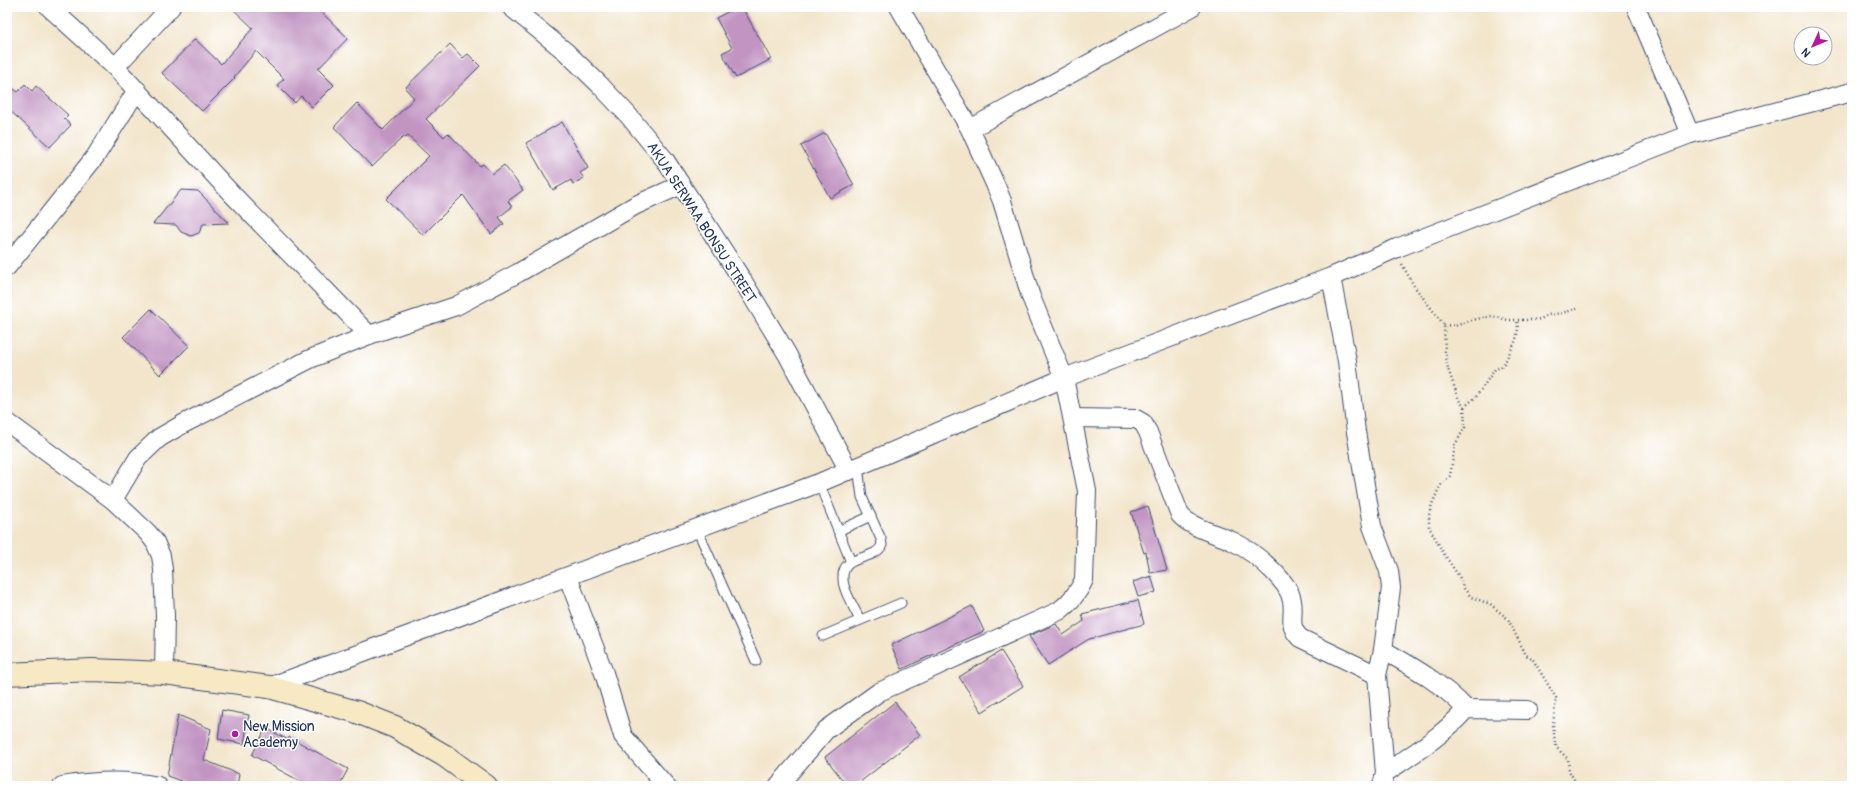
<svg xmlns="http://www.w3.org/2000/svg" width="1859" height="793" viewBox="0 0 1859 793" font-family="Pangolin,sans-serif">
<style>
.building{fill:#c194c2}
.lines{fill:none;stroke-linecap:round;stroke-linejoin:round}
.lane-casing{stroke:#3b4a6e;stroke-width:11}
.street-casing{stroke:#3b4a6e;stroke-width:20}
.secondary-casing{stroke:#3b4a6e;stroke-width:24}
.path{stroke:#3b4a6e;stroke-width:2.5;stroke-dasharray:1 3;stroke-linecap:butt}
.lane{stroke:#fff;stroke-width:9}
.street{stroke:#fff;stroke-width:18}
.secondary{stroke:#f6e9c3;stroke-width:22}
.poi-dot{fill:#b5179e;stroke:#fff;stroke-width:1.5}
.labels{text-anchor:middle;stroke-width:3;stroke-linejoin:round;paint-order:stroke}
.street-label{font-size:14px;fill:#1b2f5e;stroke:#fff}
.poi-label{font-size:14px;fill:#1b2f5e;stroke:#fff;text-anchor:start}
</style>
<rect width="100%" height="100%" fill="#fff"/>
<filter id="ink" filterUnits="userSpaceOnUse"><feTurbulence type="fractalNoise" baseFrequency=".025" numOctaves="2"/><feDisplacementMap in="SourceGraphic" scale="8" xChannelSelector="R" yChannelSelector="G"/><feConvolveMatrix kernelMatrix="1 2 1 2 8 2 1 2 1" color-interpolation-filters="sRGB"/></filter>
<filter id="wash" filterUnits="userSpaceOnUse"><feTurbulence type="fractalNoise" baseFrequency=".012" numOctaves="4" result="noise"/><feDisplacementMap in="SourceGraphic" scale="16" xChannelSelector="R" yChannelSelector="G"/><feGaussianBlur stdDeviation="0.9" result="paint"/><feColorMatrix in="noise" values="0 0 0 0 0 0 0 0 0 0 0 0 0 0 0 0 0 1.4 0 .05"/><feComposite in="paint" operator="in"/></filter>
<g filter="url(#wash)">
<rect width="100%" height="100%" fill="#f2e5cb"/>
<g id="blocks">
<g class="building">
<polygon points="231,7 316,7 348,38 318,69 334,85 312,107 301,96 295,103 277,85 284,79 256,51 234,77 235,78 202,111 162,73 195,39 221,64 253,28"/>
<polygon points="737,7 742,7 771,59 736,78 722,53 732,48 716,18"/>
<polygon points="450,44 463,58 468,54 480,66 426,119 444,137 448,133 480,166 483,164 492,174 504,165 523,190 508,201 512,207 499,217 504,224 491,234 463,195 423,235 386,199 429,156 408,136 406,138 404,136 372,167 334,127 357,103 383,130 414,98 405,88"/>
<polygon points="7,84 18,92 25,84 32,91 36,86 68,115 64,119 71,125 50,147 7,108"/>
<polygon points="562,122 588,168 580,173 584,178 573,184 571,180 553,190 526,143"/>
<polygon points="825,133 854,185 830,198 801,146"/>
<polygon points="181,190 198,191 229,223 203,224 199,233 191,236 181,232 176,225 153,224"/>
<polygon points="151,309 189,346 160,375 123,337"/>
<polygon points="1148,506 1167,570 1150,573 1146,552 1144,553 1131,512"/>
<polygon points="1151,576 1156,592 1138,597 1133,582"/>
<polygon points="1138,600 1144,624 1089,639 1048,665 1029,636 1056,624 1063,635 1084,621 1082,614"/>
<polygon points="972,606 984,631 902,669 891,645"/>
<polygon points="1001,651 1023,686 982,712 959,677"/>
<polygon points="895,702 920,735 855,786 847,786 825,757"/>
<polygon points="222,710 249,715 244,744 218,739"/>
<polygon points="178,715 211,729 204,760 239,774 237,786 195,786 167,776"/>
<polygon points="266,728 288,740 289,737 348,769 339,786 309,786 252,755"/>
</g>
</g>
</g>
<g filter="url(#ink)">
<use href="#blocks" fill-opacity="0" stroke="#3b4a6e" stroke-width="1"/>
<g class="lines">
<defs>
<g id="lane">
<path d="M858,467L862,497L881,539L882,545C875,562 841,553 843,579C843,591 855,609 860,620"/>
<polyline points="819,483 851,562"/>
<polyline points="697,529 756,661"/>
<polyline points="838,531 871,516"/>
<polyline points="823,636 901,603"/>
</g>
<g id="street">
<polyline points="49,7 115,67 231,193 369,335"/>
<polyline points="511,7 566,52 599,84 628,115 665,160 741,278 787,354 849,471"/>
<polyline points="1636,7 1690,134"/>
<polyline points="115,67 171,7"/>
<polyline points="970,129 1192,7"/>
<polyline points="7,267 95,157 137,90"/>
<polyline points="1331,277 1347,361 1356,432 1372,526 1389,571 1391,588 1383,650 1377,675 1385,773 1382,786"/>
<path d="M1073,418L1136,419L1143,423L1148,432L1180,515C1193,529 1215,533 1232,541C1247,548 1263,561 1274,572C1282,581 1290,589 1292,601C1295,616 1287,625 1300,638L1377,675"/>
<polyline points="7,422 113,500 148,533 155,542 161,556 163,569 165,616 164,673"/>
<polyline points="113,500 138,458 159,438 183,424 310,359 369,335 456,306 518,273 636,205 681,185"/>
<polyline points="568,577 604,673 623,736 666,786"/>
<path d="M1383,650C1413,667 1443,684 1466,709"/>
<polyline points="269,687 819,483 1064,378 1331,277 1397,248 1690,134 1852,92"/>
<path d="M1385,773C1413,754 1444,735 1466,709L1528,710"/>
<path d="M62,786C93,781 127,779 158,786"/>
<path d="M778,786L826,730L879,692L1059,611C1071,602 1078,593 1084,580L1087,491L1064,378L1031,297L1002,201L995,184L970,129L899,7"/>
</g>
<polyline id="secondary" points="7,674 92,670 164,673 269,687 357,712 395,727 445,756 486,786"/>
</defs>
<use href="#lane" class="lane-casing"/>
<use href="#street" class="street-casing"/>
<use href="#secondary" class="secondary-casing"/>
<g class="path">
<polyline points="1402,264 1414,286 1444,325 1445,352 1448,369 1459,400 1464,407 1465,427 1455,445 1450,476 1440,486 1432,504 1429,515 1429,527 1444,554 1460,578 1463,587 1471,597 1490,604 1508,619 1526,655 1532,658 1556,698 1553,725 1555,742 1557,748 1568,759 1569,771 1578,786"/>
<polyline points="1444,325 1455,326 1472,320 1492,316 1508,320 1530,320 1541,319 1547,315 1562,313 1580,308"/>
<polyline points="1464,407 1476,397 1495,369 1501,367 1505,362 1516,340 1518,329 1517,320"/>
</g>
<use href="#lane" class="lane"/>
<use href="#street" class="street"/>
<use href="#secondary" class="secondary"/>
</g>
</g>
<circle class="poi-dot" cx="235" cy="734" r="4"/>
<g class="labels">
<g class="street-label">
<text transform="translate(702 222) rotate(57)" y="5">AKUA SERWAA BONSU STREET</text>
</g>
<g class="poi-label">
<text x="243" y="731">New Mission<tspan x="243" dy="16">Academy</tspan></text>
</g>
</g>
<rect width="1859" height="793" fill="none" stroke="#fff" stroke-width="24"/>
<g transform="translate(1813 46) rotate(226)"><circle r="19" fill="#ffffff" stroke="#a4acbf"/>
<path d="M0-3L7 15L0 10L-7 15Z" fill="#b5179e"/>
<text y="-6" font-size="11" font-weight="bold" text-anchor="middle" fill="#1b2f5e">N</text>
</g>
</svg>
